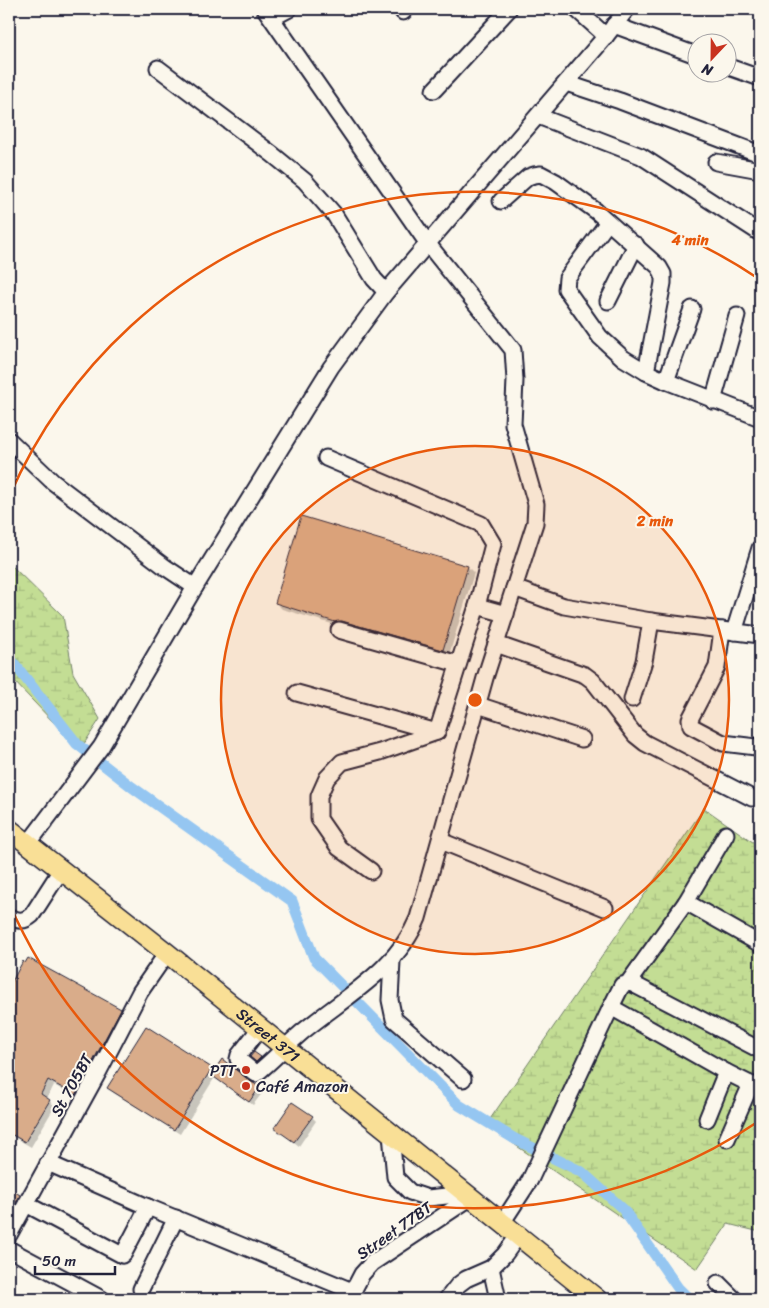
<svg xmlns="http://www.w3.org/2000/svg" width="769" height="1308" viewBox="0 0 769 1308" font-family="Sriracha,sans-serif">
<style>
.wetland{fill:url(#wetland-marsh);stroke:#728068}
.shadow{fill:#0003}
.lines{fill:none;stroke-linecap:round;stroke-linejoin:round}
.canal{stroke:#95c6f1;stroke-width:11}
.building{fill:#d9ac8a;stroke:#22223b}
.minor-casing{stroke:#22223b;stroke-width:19}
.major-casing{stroke:#22223b;stroke-width:22}
.minor{stroke:#fbf7ec;stroke-width:15}
.major{stroke:#f9df96;stroke-width:19}
.ring{fill:none;stroke:#e8590c;stroke-width:2.5}
.poi-dot{fill:#c8321e;stroke:#fbf7ec;stroke-width:2}
.labels{text-anchor:middle;stroke-width:4;stroke-linejoin:round;paint-order:stroke}
.street-label{font-size:16px;fill:#22223b;stroke:#fbf7ec}
.poi-label{font-size:16px;fill:#22223b;stroke:#fbf7ec;text-anchor:end}
.centre{fill:#e8590c;stroke:#fbf7ec;stroke-width:2.5}
.ring-label{font-size:15px;text-anchor:middle;font-weight:bold;fill:#e8590c;stroke:#fbf7ec;stroke-width:4;stroke-linejoin:round;paint-order:stroke}
</style>
<defs>
<pattern id="wetland-marsh" width="20" height="14" patternUnits="userSpaceOnUse" patternTransform="scale(1.25)"><rect width="20" height="14" fill="#c3dd94"/><path d="M1 5h8M5 5V1M11 12h8M15 12V8" fill="none" stroke="#a7bd80"/></pattern>
</defs>
<rect width="100%" height="100%" fill="#fbf7ec"/>
<filter id="ink" filterUnits="userSpaceOnUse"><feTurbulence type="fractalNoise" baseFrequency=".02" numOctaves="2"/><feDisplacementMap in="SourceGraphic" scale="10" xChannelSelector="R" yChannelSelector="G"/><feConvolveMatrix kernelMatrix="1 2 1 2 8 2 1 2 1" color-interpolation-filters="sRGB"/></filter>
<g filter="url(#ink)">
<g class="wetland">
<polygon points="9,563 63,616 73,673 100,719 80,750 9,676"/>
<polygon points="704,808 760,847 760,1232 728,1224 697,1269 486,1125"/>
</g>
<g class="shadow">
<polygon points="468,567 474,573 449,655 342,627 282,609 276,603"/>
<polygon points="24,963 120,1010 126,1016 81,1100 54,1085 47,1099 55,1106 31,1147 9,1134 9,990"/>
<polygon points="212,1069 215,1072 249,1082 263,1092 253,1105 215,1077 180,1134 114,1093 109,1088"/>
<polygon points="312,1117 316,1121 299,1146 276,1128"/>
<polygon points="9,1190 24,1200 9,1228"/>
</g>
<g class="lines">
<polyline class="canal" points="9,657 77,744 132,787 292,901 314,958 459,1105 515,1139 582,1172 623,1209 678,1288 689,1299"/>
</g>
<g class="building">
<polygon points="301,516 468,566 443,650 342,621 335,622 275,603"/>
<polygon points="28,958 121,1009 75,1095 48,1080 41,1094 50,1100 25,1142 9,1133 9,987 23,961 25,963"/>
<polygon points="146,1026 212,1068 174,1130 107,1088"/>
<polygon points="254,1052 261,1057 256,1062 250,1057"/>
<polygon points="222,1059 250,1081 260,1087 249,1102 211,1075"/>
<polygon points="292,1102 313,1116 294,1142 274,1128"/>
<polygon points="9,1188 20,1195 9,1216"/>
</g>
<g class="lines">
<defs>
<g id="minor">
<polyline points="576,9 606,36"/>
<polyline points="403,12 406,9"/>
<polyline points="272,18 289,9"/>
<polyline points="614,25 696,55"/>
<polyline points="726,66 760,78"/>
<polyline points="158,68 272,154 305,181 334,214 374,279 386,292"/>
<polyline points="566,83 620,101 760,154"/>
<polyline points="434,90 509,9"/>
<polyline points="538,116 641,156 760,233"/>
<polyline points="716,162 760,170"/>
<polyline points="501,201 528,177 534,175 541,174 556,182 596,211 659,267 663,274 663,283 646,372"/>
<polyline points="608,222 567,278 566,289 600,337 623,358 646,372 666,381 760,418"/>
<polyline points="608,301 636,245"/>
<polyline points="666,381 692,309"/>
<polyline points="713,401 737,316"/>
<polyline points="9,440 53,482 165,567 195,587"/>
<polyline points="326,458 481,524 493,544 477,606 437,732 380,752 342,762 327,778 319,796 319,819 339,848 371,871"/>
<polyline points="514,588 564,606 651,621 760,635"/>
<polyline points="477,606 506,614"/>
<polyline points="339,630 458,664"/>
<polyline points="722,630 717,667 690,719 691,726 723,743 756,747 760,745"/>
<polyline points="734,632 760,548"/>
<polyline points="496,644 585,675 593,681 635,735 645,743 752,798"/>
<polyline points="297,693 437,732"/>
<polyline points="632,699 644,661 651,621"/>
<polyline points="478,705 582,739"/>
<polyline points="441,841 605,908"/>
<polyline points="28,844 101,747 195,587 331,367 386,292 606,36 627,9"/>
<polyline points="686,902 760,944"/>
<path d="M9,917C18,921 24,922 32,915L61,870"/>
<polyline points="392,961 390,1000 394,1019 463,1079"/>
<polyline points="628,983 686,902 726,834"/>
<polyline points="611,1007 622,985 631,983 760,1050"/>
<path d="M260,1028L239,1055L238,1059L256,1074C272,1061 286,1046 301,1033C343,998 397,970 418,918L485,678L535,523L536,504L513,424L515,380L513,350L428,244L265,9"/>
<polyline points="707,1119 726,1072"/>
<polyline points="391,1134 395,1177 410,1192 428,1198 465,1194"/>
<polyline points="727,1139 751,1084"/>
<polyline points="48,1163 148,1207 352,1291"/>
<polyline points="26,1204 122,1255 124,1253 148,1207"/>
<polyline points="502,1223 530,1180 611,1007 726,1072 760,1089"/>
<polyline points="9,1235 98,1073 140,992 167,953"/>
<polyline points="9,1249 102,1299"/>
<polyline points="491,1268 497,1295"/>
<polyline points="718,1283 734,1299"/>
<polyline points="141,1289 176,1218"/>
<polyline points="349,1299 362,1274 372,1263 470,1198"/>
<polyline points="447,1299 458,1285 466,1279 491,1268 505,1254 518,1236"/>
</g>
<g id="major">
<path id="s1" d="M9,829L167,953L597,1299"/>
</g>
</defs>
<use href="#minor" class="minor-casing"/>
<use href="#major" class="major-casing"/>
<use href="#minor" class="minor"/>
<use href="#major" class="major"/>
</g>
</g>
<circle cx="475" cy="700" r="254" fill="#e8590c" fill-opacity=".12"/>
<g class="ring">
<circle cx="475" cy="700" r="254"/>
<path d="M759 1121A508 508 0 0 1 9 903M9 497A508 508 0 0 1 759 279"/>
</g>
<g class="poi-dot">
<circle cx="246" cy="1070" r="5"/>
<circle cx="246" cy="1086" r="5"/>
</g>
<g class="labels">
<g class="street-label">
<text dy="6" stroke="none"><textPath href="#s1" startOffset="331">Street 371</textPath></text>
<text transform="translate(71 1085) rotate(-61)" y="6">St 705BT</text>
<text transform="translate(394 1230) rotate(-35)" y="6">Street 77BT</text>
</g>
<g class="poi-label">
<text x="236" y="1076">PTT</text>
<text x="256" y="1092" text-anchor="start">Café Amazon</text>
</g>
</g>
<circle cx="475" cy="700" r="8" class="centre"/>
<g class="ring-label">
<text x="690" y="245">4 min</text>
<text x="655" y="526">2 min</text>
</g>
<rect width="769" height="1308" fill="none" stroke="#fbf7ec" stroke-width="30"/>
<rect x="15" y="15" width="739" height="1278" fill="none" stroke="#22223b" stroke-width="2" filter="url(#ink)"/>
<g transform="translate(712 58) rotate(202)"><circle r="24" fill="#fbf7ec" stroke="#a4a2a5"/>
<path d="M0-4L9 19L0 12L-9 19Z" fill="#c8321e"/>
<text y="-8" font-size="14" font-weight="bold" text-anchor="middle" fill="#22223b">N</text>
</g>
<path d="M35 1266v8h80v-8" fill="none" stroke="#22223b" stroke-width="2.5"/>
<text x="42" y="1266" font-size="15" fill="#22223b" stroke="#fbf7ec" stroke-width="4" paint-order="stroke">50 m</text>
</svg>
